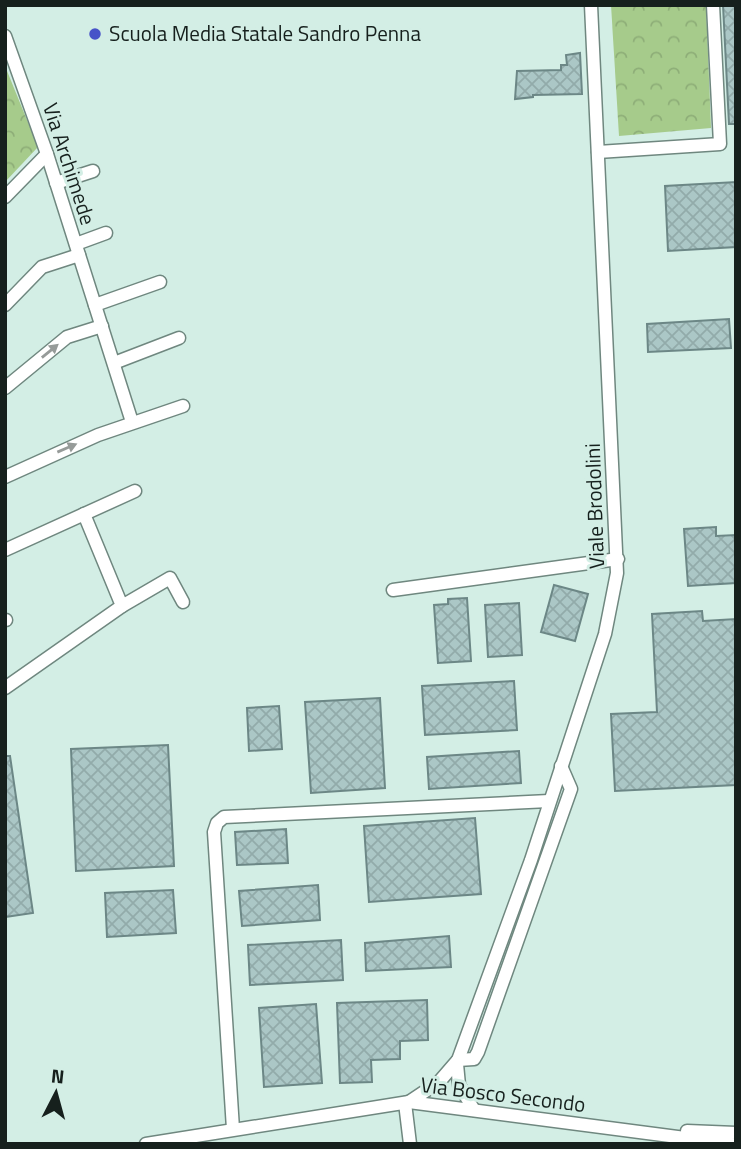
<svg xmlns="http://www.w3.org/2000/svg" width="741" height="1149" viewBox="0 0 741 1149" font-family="'Titillium Web',sans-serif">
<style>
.park{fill:url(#park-crowns)}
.building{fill:url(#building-cross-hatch);stroke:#6c8786;stroke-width:2}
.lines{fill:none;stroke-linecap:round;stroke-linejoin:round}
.minor-casing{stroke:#6f877f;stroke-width:15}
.minor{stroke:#fff;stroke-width:12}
.oneway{fill:#969b99}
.poi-dot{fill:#4753c8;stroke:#d3eee5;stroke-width:2.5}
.labels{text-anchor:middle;stroke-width:6;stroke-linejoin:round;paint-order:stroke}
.poi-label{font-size:21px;fill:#16201d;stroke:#d3eee5;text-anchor:start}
.street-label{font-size:21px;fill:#16201d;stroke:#d3eee5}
</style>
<defs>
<pattern id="park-crowns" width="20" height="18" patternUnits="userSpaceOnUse" patternTransform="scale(1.75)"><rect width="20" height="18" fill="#a6cb8b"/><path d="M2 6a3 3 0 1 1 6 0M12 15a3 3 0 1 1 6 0" fill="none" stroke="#8eae78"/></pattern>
<pattern id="building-cross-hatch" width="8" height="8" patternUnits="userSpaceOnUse" patternTransform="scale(1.75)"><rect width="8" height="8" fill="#abc7c6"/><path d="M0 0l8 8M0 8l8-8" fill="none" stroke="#92abaa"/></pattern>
</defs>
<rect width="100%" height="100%" fill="#d3eee5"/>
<g class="park">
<polygon points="611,5 706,5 711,128 619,136"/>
<polygon points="5,66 38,147 5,182"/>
</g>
<g class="building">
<polygon points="723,5 736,5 736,124 729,124"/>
<polygon points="580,53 582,94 533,95 533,97 515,99 517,71 561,70 561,65 567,65 566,55"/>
<polygon points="736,182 736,247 668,251 665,186"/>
<polygon points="729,319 731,348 648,352 647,324"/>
<polygon points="716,527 716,536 736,535 736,583 688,586 684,529"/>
<polygon points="554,585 588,594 575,641 541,632"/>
<polygon points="467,598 471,661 438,663 434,605 448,604 448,599"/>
<polygon points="519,603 522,655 488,657 485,605"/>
<polygon points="702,611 703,621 736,619 736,785 615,791 611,714 657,712 652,614"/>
<polygon points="514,681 517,730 425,735 422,686"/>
<polygon points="380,698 385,788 311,793 305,702"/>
<polygon points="279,706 282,749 249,751 247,708"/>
<polygon points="168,745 174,866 76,871 71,749"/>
<polygon points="519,751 521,783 429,789 427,757"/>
<polygon points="5,756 10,756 33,913 5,917"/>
<polygon points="475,818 481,894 369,902 364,826"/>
<polygon points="286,829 288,863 237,865 235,832"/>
<polygon points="318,885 320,920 242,926 239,891"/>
<polygon points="173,890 176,933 107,937 105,893"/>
<polygon points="449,936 451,967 366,971 365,943"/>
<polygon points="341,940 343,980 250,985 248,945"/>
<polygon points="427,1000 428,1040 400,1041 400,1059 371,1060 372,1082 340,1083 337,1003"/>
<polygon points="316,1004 322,1083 264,1087 259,1008"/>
</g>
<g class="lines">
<defs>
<g id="minor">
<polyline points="5,36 47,154 132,422"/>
<polyline points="598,152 720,144 713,5"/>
<polyline points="56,183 93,171"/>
<polyline points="5,197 47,154"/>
<polyline points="76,244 106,233"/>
<polyline points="5,305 42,267 79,255"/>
<polyline points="95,305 160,282"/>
<polyline points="114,363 179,338"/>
<polyline points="5,388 67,337 102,326"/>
<polyline points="5,477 98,435 183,406"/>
<polyline points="5,550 135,491"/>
<polyline points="393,590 618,559"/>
<polyline points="122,606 170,578 183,602"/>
<polyline points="5,620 6,620"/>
<polyline points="5,688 122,606 84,514"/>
<polyline points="458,1060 474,1059 478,1052 571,789 561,766"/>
<polyline points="457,1064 459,1085 474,1110"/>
<polyline points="409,1102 439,1082 458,1060 531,860 605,634 617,573 591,5"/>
<polyline points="405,1103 410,1144"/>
<polyline points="233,1129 214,832 217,823 224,817 549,801"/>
<polyline points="687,1131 736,1133"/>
<polyline points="146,1144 409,1102 731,1144"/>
</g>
</defs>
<use href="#minor" class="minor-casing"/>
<use href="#minor" class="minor"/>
</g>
<defs><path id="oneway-solid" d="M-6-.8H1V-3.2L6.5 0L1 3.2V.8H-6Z" transform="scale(1.75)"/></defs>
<g class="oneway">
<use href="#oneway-solid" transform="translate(50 351) rotate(-39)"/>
<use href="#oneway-solid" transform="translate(67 448) rotate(-23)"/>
</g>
<circle class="poi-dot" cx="95" cy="34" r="7"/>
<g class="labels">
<g class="poi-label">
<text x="109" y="41">Scuola Media Statale Sandro Penna</text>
</g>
<g class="street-label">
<text transform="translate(69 164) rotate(72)" y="7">Via Archimede</text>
<text transform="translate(595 506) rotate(-92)" y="7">Viale Brodolini</text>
<text transform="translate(503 1095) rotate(7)" y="7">Via Bosco Secondo</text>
</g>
</g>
<rect width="741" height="1149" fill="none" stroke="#16201d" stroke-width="14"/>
<g transform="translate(56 1093) rotate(6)" stroke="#d3eee5" stroke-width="5" paint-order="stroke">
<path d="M0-5L12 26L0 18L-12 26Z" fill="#16201d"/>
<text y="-10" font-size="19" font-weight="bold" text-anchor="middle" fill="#16201d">N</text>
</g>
</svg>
